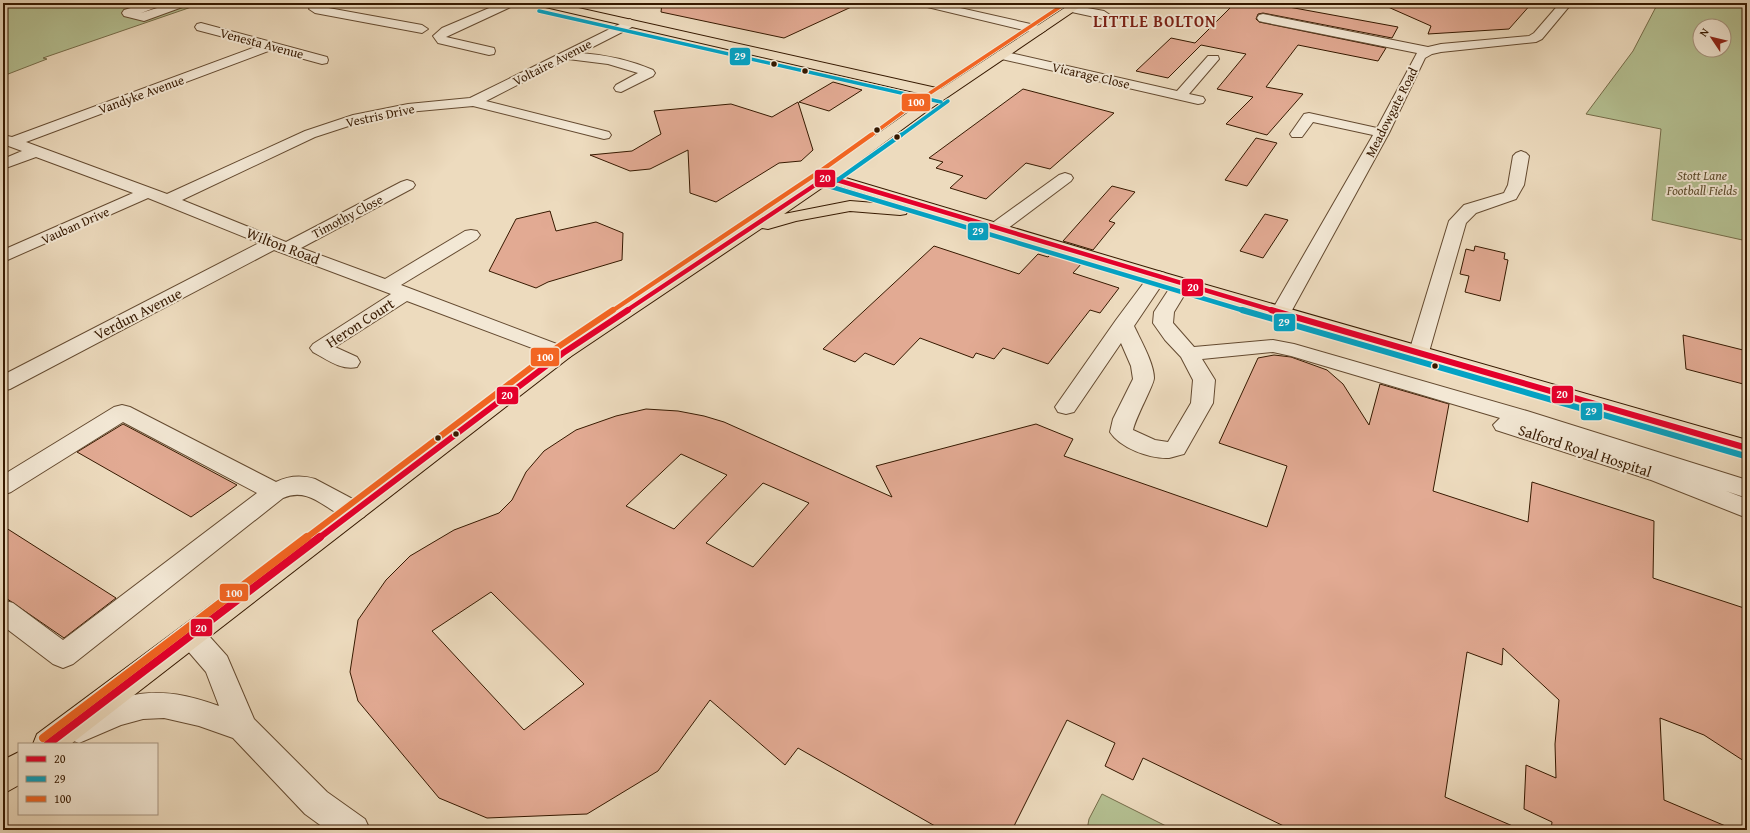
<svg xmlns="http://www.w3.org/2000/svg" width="1750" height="833" viewBox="0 0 1750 833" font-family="'Gentium Book Plus',serif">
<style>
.green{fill:#b5c193;stroke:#766d4a;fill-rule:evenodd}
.building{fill:#e2aa93;stroke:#361900;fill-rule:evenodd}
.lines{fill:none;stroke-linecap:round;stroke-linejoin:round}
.minor-casing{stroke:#644a30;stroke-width:2}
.major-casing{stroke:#361900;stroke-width:2}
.minor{fill:#f3e8d5;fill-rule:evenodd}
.major{fill:#eddbbe;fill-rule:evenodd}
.bus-1-far2-casing{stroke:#f3e8d5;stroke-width:7}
.bus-1-far1-casing{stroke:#f3e8d5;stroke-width:9}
.bus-1-casing{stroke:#f3e8d5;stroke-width:11}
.bus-2-far2-casing{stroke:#f3e8d5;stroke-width:5.5}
.bus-2-far1-casing{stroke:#f3e8d5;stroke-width:7}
.bus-2-casing{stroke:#f3e8d5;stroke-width:9}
.bus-3-far3-casing{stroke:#f3e8d5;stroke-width:5.5}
.bus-3-far2-casing{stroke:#f3e8d5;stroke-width:7}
.bus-3-far1-casing{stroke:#f3e8d5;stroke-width:9}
.bus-3-casing{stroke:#f3e8d5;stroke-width:11}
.bus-1-far2{stroke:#e4002b;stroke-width:4.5}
.bus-1-far1{stroke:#e4002b;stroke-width:6}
.bus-1{stroke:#e4002b;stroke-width:8}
.bus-2-far2{stroke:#03a2c4;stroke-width:3.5}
.bus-2-far1{stroke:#03a2c4;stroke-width:4.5}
.bus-2{stroke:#03a2c4;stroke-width:6}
.bus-3-far3{stroke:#f26522;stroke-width:3.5}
.bus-3-far2{stroke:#f26522;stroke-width:4.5}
.bus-3-far1{stroke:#f26522;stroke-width:6}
.bus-3{stroke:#f26522;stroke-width:8}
.bus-dot{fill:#361900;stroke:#f3e8d5;stroke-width:1.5}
.labels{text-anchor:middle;stroke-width:4;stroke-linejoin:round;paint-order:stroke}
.far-street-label{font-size:13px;fill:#361900;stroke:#f3e8d5}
.far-park-label{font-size:13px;font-style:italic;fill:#5c4b2c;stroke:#f3e8d5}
.street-label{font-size:15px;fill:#361900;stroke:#f3e8d5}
.far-district-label{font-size:16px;font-weight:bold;letter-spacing:1px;fill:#7a1f14;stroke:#f3e8d5}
.line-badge{stroke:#f3e8d5;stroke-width:1.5}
.badge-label{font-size:11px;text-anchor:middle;font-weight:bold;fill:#fff}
</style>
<rect width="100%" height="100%" fill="#eddbbe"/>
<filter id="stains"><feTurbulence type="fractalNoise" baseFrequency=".005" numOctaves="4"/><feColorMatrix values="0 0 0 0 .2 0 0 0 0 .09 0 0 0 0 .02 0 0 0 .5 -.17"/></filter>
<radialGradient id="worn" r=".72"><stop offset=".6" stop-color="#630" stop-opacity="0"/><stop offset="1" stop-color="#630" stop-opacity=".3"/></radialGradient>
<g class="green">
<polygon points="3,3 203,3 43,58 47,59 3,76"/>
<path d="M1658,3H1747V241L1652,220L1661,129L1586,114L1633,51ZM1700,26H1724V50H1700Z"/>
<polygon points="1102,794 1174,830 1087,830 1089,819"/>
</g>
<g class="building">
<polygon points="662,3 860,3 784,38 661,12"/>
<polygon points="1235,3 1261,7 1267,3 1398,27 1392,38 1263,13 1258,14 1256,19 1259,22 1386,48 1378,61 1298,45 1266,87 1303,94 1267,135 1226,124 1253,97 1217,89 1246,54 1201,45 1168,78 1136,71 1171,38 1195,43"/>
<polygon points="1379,3 1532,3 1509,29 1428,34 1431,26"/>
<polygon points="833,82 862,90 829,111 799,102"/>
<polygon points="1023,89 1114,113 1050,169 1026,163 986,199 950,188 963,176 936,168 943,162 929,158"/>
<polygon points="798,102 813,150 801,161 779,163 716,202 690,193 688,150 650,169 630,171 590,155 632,151 661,134 654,111 731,104 772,117"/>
<polygon points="1256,138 1277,143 1247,186 1225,180"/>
<polygon points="1112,186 1135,192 1109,221 1115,223 1093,250 1063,241"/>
<polygon points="550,211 556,231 596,222 623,233 622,260 548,282 536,288 489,271 516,219"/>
<polygon points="1265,214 1288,220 1263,258 1240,251"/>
<polygon points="934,246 1019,274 1038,254 1048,257 1052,253 1083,262 1073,273 1119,288 1100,313 1090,310 1048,364 1003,348 994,359 976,353 973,358 920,338 894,365 865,353 855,362 823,349"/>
<polygon points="1475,246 1505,253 1504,259 1508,260 1500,301 1465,292 1469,276 1460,274 1466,249 1474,251"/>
<polygon points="1683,335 1747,351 1747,385 1686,369"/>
<path d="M1274,355L1291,357L1327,370L1343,384L1369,425L1380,384L1449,404L1433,491L1528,522L1532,482L1654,521L1653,578L1747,609V763L1704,735L1660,718L1664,800L1735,830H1551L1552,822L1524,809L1526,765L1556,778L1555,744L1559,700L1503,648L1502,665L1467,652L1445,797L1522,830H1292L1143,758L1133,780L1105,766L1115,743L1067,720L1012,830H942L798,748L785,765L710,700L658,771L587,814L487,818L439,798L358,701L350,672L358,620L386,580L410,556L454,530L499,513L512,500L526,472L544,451L576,430L616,416L646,409L678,411L704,416L724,422L892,497L876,466L1036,424L1073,439L1064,456L1267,527L1287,466L1219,443L1258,358ZM681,454L727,475L674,529L626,506ZM763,483L809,503L753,567L706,543ZM491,592L584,684L524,730L432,631Z"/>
<polygon points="123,424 157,442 237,485 191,517 77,452"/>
<polygon points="3,526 116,598 64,638 3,596"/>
</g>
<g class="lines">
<defs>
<g id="minor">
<polygon points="147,3 164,3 162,5 141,13 173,3 190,3 188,5 144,21 124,16 122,13 124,10"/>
<polygon points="313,3 327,3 323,7 422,25 428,29 422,33 315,13 309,9"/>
<polygon points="501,3 517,3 515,5 446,37 494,48 495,51 494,54 489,55 438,43 433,36 442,28"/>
<polygon points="917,3 938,3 1044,27 1046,30 1040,34 919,5"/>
<polygon points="1560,3 1572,3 1542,39 1536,42 1441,52 1432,54 1425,58 1389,133 1291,312 1288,316 1281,318 1274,316 1271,312 1373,135 1313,122 1302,137 1292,137 1290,134 1304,114 1309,113 1377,128 1417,53 1263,22 1259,21 1257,18 1259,15 1263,14 1428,47 1441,44 1529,36 1534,33"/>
<polygon points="1071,5 1104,11 1110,15 1104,19 1067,11 1065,9 1067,7"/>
<path d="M630,19L636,23L634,26L581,53C606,55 630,60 653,70L655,73L653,76L621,92L616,91L614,88L616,85L638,73L608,64L568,59L486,101L609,132L611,135L609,138L604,139L473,106L408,112L361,122L315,137L182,200L286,242L401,182L407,180L413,182L415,185L413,188L301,248L385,279L465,231L471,230L477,231L480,235L477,239L401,285L570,349L573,353L570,357L563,359L556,357L407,301L335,347L357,357L360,362L357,367C342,371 326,359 313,352L310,348L313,344L391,294L274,250L10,389L3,391V375L259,243L148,198L3,262V250L133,193L36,157L3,169V159L22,151L3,144V135L12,137L258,46L197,30L195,27L197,24L201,23L327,57L328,60L327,63L322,64L271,50L26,142L167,194L305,131L353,115L408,104L470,98Z"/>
<polygon points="1002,51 1177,91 1208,56 1218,56 1219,59 1189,94 1203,97 1205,100 1203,103 1198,104 997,58 996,55 997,52"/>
<polygon points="1521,151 1526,153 1529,156 1524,185 1516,199 1476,213 1466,223 1429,352 1426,356 1419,358 1412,356 1409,352 1449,221 1464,205 1504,193 1508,185 1513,156 1516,153"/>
<polygon points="1065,173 1071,175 1073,178 1071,181 1003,232 997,233 991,232 988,228 991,224 1059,175"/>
<path d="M1158,271L1165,273L1167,277L1134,326C1140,339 1154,363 1154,378C1154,385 1136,416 1133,430L1155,440L1168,442L1191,403L1193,380L1181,357L1165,340L1153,323L1154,312L1175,280L1182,278L1189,280L1191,284L1174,312L1173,323L1194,347L1273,340L1294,344L1527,411L1747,480V498L1726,491L1747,499V518L1651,480L1496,430L1493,425L1500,418L1291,356L1273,352L1202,359L1215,380L1213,403L1184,454C1179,455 1174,457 1169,458C1150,459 1120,448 1110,432L1113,419L1133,379L1131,366L1121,343L1074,412L1066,414L1058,412L1055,407L1116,320L1151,273Z"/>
<path d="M122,405L130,407L276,482C288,476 302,475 315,479L364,505L367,511L364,517C334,527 317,483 283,498L73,664L63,668L53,664L3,626V600L13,603L63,640L257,493L123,422L11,492L3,495V475L114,407Z"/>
<path d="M191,623L201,627L227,656L254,719L327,792L365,819L370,830H327L305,814L233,738L199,726L164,718L143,719L121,725L79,743L68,739L64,729L68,719C130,692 154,683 219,706L206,672L181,643L177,635L181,627Z"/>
</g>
<g id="major">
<polygon points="535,3 556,3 941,89 1072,3 1086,3 927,111 839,176 1165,273 1747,440 1747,456 1151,281 829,183 784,214 850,201 900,205 906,206 908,210 906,214 900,215 850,211 796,221 768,229 762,228 570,357 71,744 33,744 37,734 556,349 821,174 931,96 541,6"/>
<polygon points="19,752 19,785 3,794 3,760"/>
</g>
</defs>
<use href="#minor" class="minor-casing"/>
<use href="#major" class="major-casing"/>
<use href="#minor" class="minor"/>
<use href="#major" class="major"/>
<defs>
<polyline id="bus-1-far2" points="626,311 827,177 1275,311"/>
<g id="bus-1-far1">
<polyline points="1271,310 1747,448"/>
<polyline points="319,538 563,353 628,310"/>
</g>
<polyline id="bus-1" points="48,744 320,537"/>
<g id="bus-2-far2">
<polyline points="539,11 941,102"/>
<polyline points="900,136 948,101"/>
</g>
<g id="bus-2-far1">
<polyline points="832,184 901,135"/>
<polyline points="825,185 1245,311"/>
</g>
<polyline id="bus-2" points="1242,310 1745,456"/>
<polyline id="bus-3-far3" points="870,136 918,101 1066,3"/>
<polyline id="bus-3-far2" points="612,311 822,170 871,135"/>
<polyline id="bus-3-far1" points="306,538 558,347 613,310"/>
<polyline id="bus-3" points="43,738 307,537"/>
</defs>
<use href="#bus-1-far2" class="bus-1-far2-casing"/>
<use href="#bus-1-far1" class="bus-1-far1-casing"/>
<use href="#bus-1" class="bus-1-casing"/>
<use href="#bus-2-far2" class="bus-2-far2-casing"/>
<use href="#bus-2-far1" class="bus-2-far1-casing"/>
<use href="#bus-2" class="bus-2-casing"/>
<use href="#bus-3-far3" class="bus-3-far3-casing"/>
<use href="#bus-3-far2" class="bus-3-far2-casing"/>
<use href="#bus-3-far1" class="bus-3-far1-casing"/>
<use href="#bus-3" class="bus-3-casing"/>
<use href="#bus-1-far2" class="bus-1-far2"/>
<use href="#bus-1-far1" class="bus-1-far1"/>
<use href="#bus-1" class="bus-1"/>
<use href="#bus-2-far2" class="bus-2-far2"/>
<use href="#bus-2-far1" class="bus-2-far1"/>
<use href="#bus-2" class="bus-2"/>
<use href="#bus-3-far3" class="bus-3-far3"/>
<use href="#bus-3-far2" class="bus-3-far2"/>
<use href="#bus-3-far1" class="bus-3-far1"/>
<use href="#bus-3" class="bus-3"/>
</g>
<g class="bus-dot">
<circle cx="774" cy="64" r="3.5"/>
<circle cx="805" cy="71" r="3.5"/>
<circle cx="877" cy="130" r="3.5"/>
<circle cx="897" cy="137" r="3.5"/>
<circle cx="1435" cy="366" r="3.5"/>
<circle cx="456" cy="434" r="3.5"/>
<circle cx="438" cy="438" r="3.5"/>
</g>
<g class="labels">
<g class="far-street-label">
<text transform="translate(262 43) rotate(15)" y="5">Venesta Avenue</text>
<text transform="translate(552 62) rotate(-27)" y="5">Voltaire Avenue</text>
<text transform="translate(1091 75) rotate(13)" y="5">Vicarage Close</text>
<text transform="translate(141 94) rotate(-20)" y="5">Vandyke Avenue</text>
<text transform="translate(1391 112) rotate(-63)" y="5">Meadowgate Road</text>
<text transform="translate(380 115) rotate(-12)" y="5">Vestris Drive</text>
<text transform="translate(347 216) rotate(-28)" y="5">Timothy Close</text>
<text transform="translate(75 225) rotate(-24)" y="5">Vauban Drive</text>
</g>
<g class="far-park-label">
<text x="1702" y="180">Stott Lane<tspan x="1702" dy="15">Football Fields</tspan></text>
</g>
<g class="street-label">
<text transform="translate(283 246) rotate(21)" y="5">Wilton Road</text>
<text transform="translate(138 314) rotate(-27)" y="5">Verdun Avenue</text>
<text transform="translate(360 323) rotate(-33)" y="5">Heron Court</text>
<text transform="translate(1585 451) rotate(18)" y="5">Salford Royal Hospital</text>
</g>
<g class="far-district-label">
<text x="1155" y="27">LITTLE BOLTON</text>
</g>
</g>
<g class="line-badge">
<rect x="729" y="47" width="22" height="19" rx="4" fill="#03a2c4"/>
<rect x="901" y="93" width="30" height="19" rx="4" fill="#f26522"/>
<rect x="814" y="169" width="22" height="19" rx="4" fill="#e4002b"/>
<rect x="967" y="222" width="22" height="19" rx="4" fill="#03a2c4"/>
<rect x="1181" y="278" width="23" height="19" rx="4" fill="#e4002b"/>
<rect x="1273" y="313" width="23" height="19" rx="4" fill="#03a2c4"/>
<rect x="530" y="347" width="30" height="20" rx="4" fill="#f26522"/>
<rect x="1551" y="385" width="23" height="19" rx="4" fill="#e4002b"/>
<rect x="496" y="386" width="23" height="19" rx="4" fill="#e4002b"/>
<rect x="1580" y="402" width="23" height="19" rx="4" fill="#03a2c4"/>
<rect x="219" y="583" width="30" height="19" rx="4" fill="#f26522"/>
<rect x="190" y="618" width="23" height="19" rx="4" fill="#e4002b"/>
</g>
<g class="badge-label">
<text x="740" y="60">29</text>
<text x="916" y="106">100</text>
<text x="825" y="182">20</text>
<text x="978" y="235">29</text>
<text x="1193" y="291">20</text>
<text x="1284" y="326">29</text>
<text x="545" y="361">100</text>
<text x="1562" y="398">20</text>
<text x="507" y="399">20</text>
<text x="1591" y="415">29</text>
<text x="234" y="597">100</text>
<text x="201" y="632">20</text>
</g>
<rect width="1750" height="833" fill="none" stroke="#eddbbe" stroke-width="16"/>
<rect x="4" y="4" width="1742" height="825" fill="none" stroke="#361900" stroke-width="2"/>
<rect x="8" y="8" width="1734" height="817" fill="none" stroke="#361900"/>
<rect x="18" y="743" width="140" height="72" fill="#f3e8d5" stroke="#a79580"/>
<rect x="26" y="756" width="20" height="6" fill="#e4002b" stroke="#a79580"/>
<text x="54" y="763" font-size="12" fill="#361900">20</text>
<rect x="26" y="776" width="20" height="6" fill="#03a2c4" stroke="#a79580"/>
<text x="54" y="783" font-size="12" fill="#361900">29</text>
<rect x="26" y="796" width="20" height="6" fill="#f26522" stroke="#a79580"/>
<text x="54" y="803" font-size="12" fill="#361900">100</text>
<g transform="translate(1712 38) rotate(305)"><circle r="19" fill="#f3e8d5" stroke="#a79580"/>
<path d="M0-3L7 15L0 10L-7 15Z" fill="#8f2418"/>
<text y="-6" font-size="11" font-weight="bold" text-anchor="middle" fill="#361900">N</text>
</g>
<rect width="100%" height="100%" filter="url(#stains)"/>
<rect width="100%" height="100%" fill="url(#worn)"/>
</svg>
